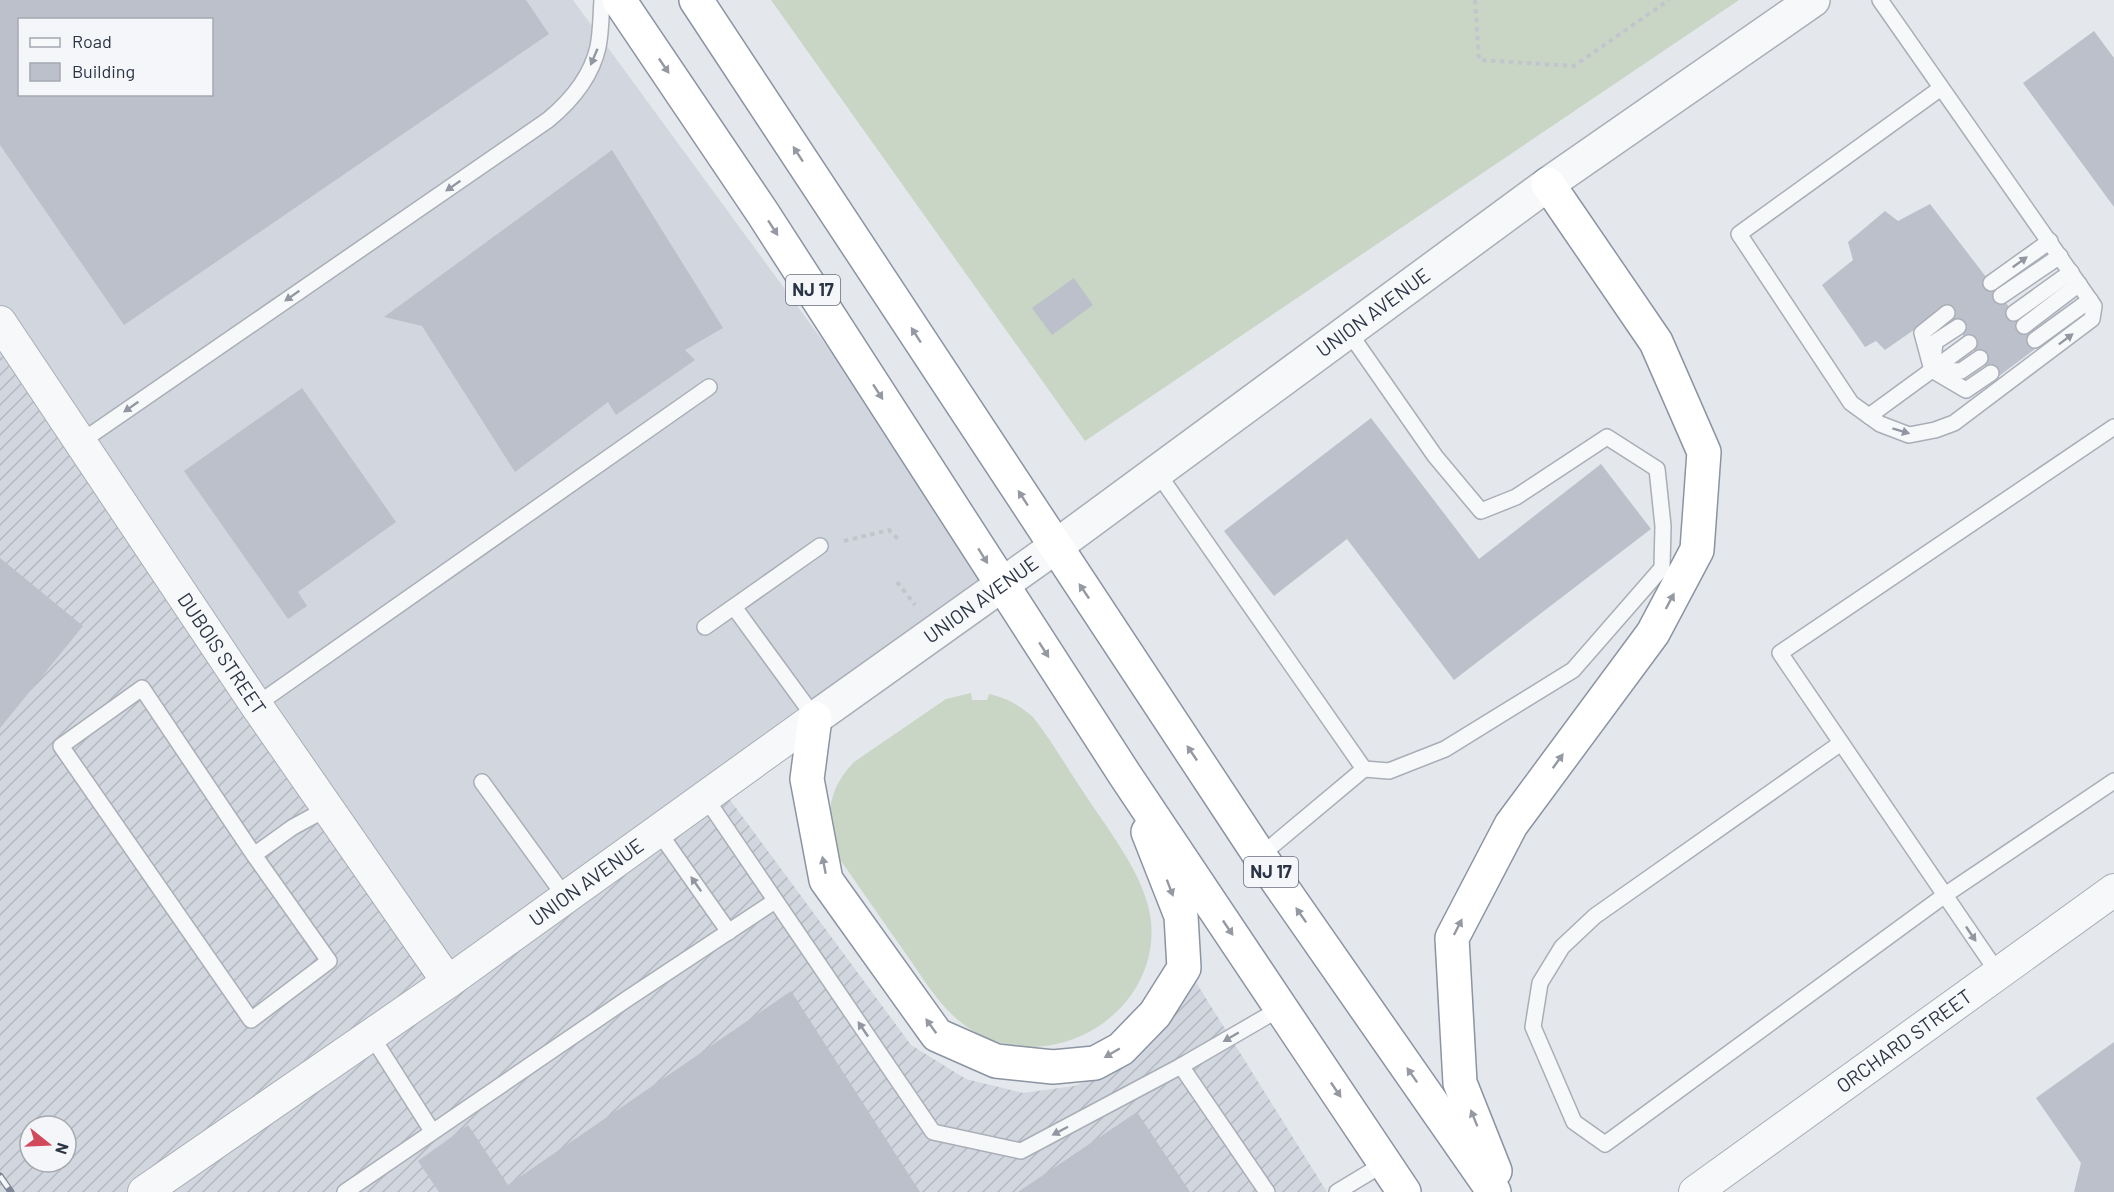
<svg xmlns="http://www.w3.org/2000/svg" width="2114" height="1192" viewBox="0 0 2114 1192" font-family="Barlow,sans-serif">
<style>
.built{fill:#d2d6de;fill-rule:evenodd}
.industrial{fill:url(#industrial-furrows);fill-rule:evenodd}
.grass{fill:#c9d6c5}
.building{fill:#bbc0ca;fill-rule:evenodd}
.lines{fill:none;stroke-linecap:round;stroke-linejoin:round}
.service-casing{stroke:#a9aeb7;stroke-width:18}
.minor-casing{stroke:#a9aeb7;stroke-width:34}
.tertiary-casing{stroke:#a9aeb7;stroke-width:36}
.trunk-casing{stroke:#8b94a3;stroke-width:36}
.path{stroke:#c2c5cb;stroke-width:4;stroke-dasharray:4.5 4.5;stroke-linecap:butt}
.service{stroke:#f7f8fa;stroke-width:15}
.minor{stroke:#f7f8fa;stroke-width:32}
.tertiary{stroke:#f7f8fa;stroke-width:33}
.trunk{stroke:#fff;stroke-width:33}
.rail-casing{stroke:#7d8696;stroke-width:7}
.rail{stroke:#f4f6f9;stroke-width:4.5;stroke-dasharray:14;stroke-linecap:butt}
.oneway{fill:#9196a0}
.oneway2{fill:#959aa2}
.labels{text-anchor:middle;stroke-width:4.5;stroke-linejoin:round;paint-order:stroke}
.shield{fill:#f4f6f9;stroke:#676e7b;stroke-width:1.5}
.shield-label{font-size:18px;font-weight:bold;fill:#2b3445}
.street-label{font-size:20px;fill:#2b3445;stroke:#f4f6f9}
</style>
<defs>
<pattern id="industrial-furrows" width="10" height="10" patternUnits="userSpaceOnUse" patternTransform="scale(1.5)"><rect width="10" height="10" fill="#d2d6de"/><path d="M-1 1l2-2M0 10L10 0M9 11l2-2" fill="none" stroke="#b4b8c0"/></pattern>
</defs>
<rect width="100%" height="100%" fill="#e4e7ec"/>
<path class="built" d="M0,0H573L1001,584L448,982L0,372ZM20,20H212V94H20Z"/>
<path class="industrial" d="M0,326L450,987L728,797L911,1045L966,1079L1023,1093L1074,1086L1117,1069L1192,976L1327,1192H0ZM30,1126H66V1162H30Z"/>
<g class="grass">
<polygon points="771,0 1739,0 1085,441"/>
<path d="M971,693L972,700H987L989,694C1007,698 1019,705 1033,717C1052,741 1067,768 1084,793C1108,830 1146,876 1151,921C1160,1015 1049,1080 970,1029C942,1011 925,981 906,954C884,923 863,892 841,861C824,824 825,792 854,762L946,699Z"/>
</g>
<g class="building">
<path d="M0,0H526L549,34L124,325L0,145ZM20,20H212V94H20Z"/>
<polygon points="2094,31 2114,58 2114,207 2023,83"/>
<polygon points="612,150 723,328 685,350 695,360 616,415 608,402 515,472 422,326 384,317"/>
<polygon points="1930,204 2039,346 1995,379 1944,309 1885,350 1876,341 1865,347 1822,285 1853,260 1848,242 1885,211 1898,221"/>
<polygon points="1074,278 1093,305 1052,335 1032,308"/>
<polygon points="302,388 396,522 298,592 307,606 288,619 184,471"/>
<polygon points="1371,418 1479,559 1601,464 1651,529 1454,680 1347,539 1274,596 1224,531"/>
<polygon points="0,558 83,626 0,728"/>
<polygon points="791,991 920,1192 439,1192 418,1161 468,1125 508,1185"/>
<polygon points="2114,1042 2114,1192 2074,1192 2081,1163 2036,1098"/>
<polygon points="1137,1112 1190,1192 1018,1192"/>
</g>
<g class="lines">
<defs>
<g id="service">
<polyline points="1880,0 2094,306 2092,319 1954,423 1935,430 1909,435 1880,424 1851,403 1739,234 1941,88"/>
<polyline points="1991,283 2050,241"/>
<polyline points="2001,296 2060,256"/>
<polyline points="2014,313 2071,272"/>
<polyline points="2024,326 2079,284"/>
<polyline points="1348,331 1435,456 1481,511 1516,497 1607,437 1657,469 1663,526 1662,568 1573,670 1445,749 1389,771 1364,769"/>
<polyline points="2035,340 2090,300"/>
<polyline points="1933,361 1935,342 1958,327"/>
<polyline points="1932,370 1922,333 1947,313"/>
<polyline points="1932,370 1969,343"/>
<polyline points="1935,370 1961,371 1980,358"/>
<polyline points="1869,416 1932,370 1966,390 1991,373"/>
<path d="M82,441L548,120C571,101 591,78 598,47C601,32 601,15 602,0"/>
<polyline points="1157,472 1364,769 1260,856"/>
<polyline points="734,607 815,718"/>
<polyline points="705,627 820,546"/>
<polyline points="256,705 709,387"/>
<polyline points="1841,743 1595,916 1562,947 1540,983 1533,1027 1574,1122 1605,1144 1945,895 2114,781"/>
<polyline points="482,782 566,898"/>
<polyline points="705,797 933,1132 1021,1151 1181,1066 1281,1008"/>
<polyline points="658,831 729,932"/>
<polyline points="254,855 142,688 61,746 251,1020 329,961 254,855 293,827 328,808"/>
<polyline points="1998,973 1780,653 2114,427"/>
<polyline points="371,1035 432,1131"/>
<polyline points="1181,1066 1267,1192"/>
<polyline points="345,1192 627,999 775,901"/>
<polyline points="1337,1192 1385,1163"/>
</g>
<g id="minor">
<path id="s1" d="M0,322L256,705L448,982"/>
<path id="s2" d="M144,1192L448,982L815,718"/>
<path id="s3" d="M1695,1192L2114,890"/>
</g>
<g id="tertiary">
<path id="s4" d="M815,718L1055,547L1548,184L1813,0"/>
</g>
<g id="trunk">
<polyline points="619,0 762,212 1125,775 1404,1192"/>
<polyline points="696,0 1260,856 1494,1192"/>
<polyline points="815,718 807,779 826,880 937,1035 996,1061 1053,1067 1095,1063 1121,1049 1155,1014 1184,968 1181,916 1148,832"/>
<polyline points="1495,1171 1460,1083 1452,938 1511,825 1653,633 1697,550 1704,452 1656,342 1548,184"/>
</g>
</defs>
<use href="#service" class="service-casing"/>
<use href="#minor" class="minor-casing"/>
<use href="#tertiary" class="tertiary-casing"/>
<use href="#trunk" class="trunk-casing"/>
<g class="path">
<polyline points="1475,0 1479,60 1574,66 1669,0"/>
<polyline points="844,541 889,530 901,542"/>
<polyline points="897,582 915,605"/>
</g>
<use href="#service" class="service"/>
<use href="#minor" class="minor"/>
<use href="#tertiary" class="tertiary"/>
<use href="#trunk" class="trunk"/>
<defs>
<polyline id="rail" points="0,1176 11,1192"/>
</defs>
<use href="#rail" class="rail-casing"/>
<use href="#rail" class="rail"/>
</g>
<defs><path id="oneway-solid" d="M-6-.8H1V-3.2L6.5 0L1 3.2V.8H-6Z" transform="scale(1.5)"/></defs>
<g class="oneway">
<use href="#oneway-solid" transform="translate(594 57) rotate(113)"/>
<use href="#oneway-solid" transform="translate(453 186) rotate(145)"/>
<use href="#oneway-solid" transform="translate(2020 262) rotate(-36)"/>
<use href="#oneway-solid" transform="translate(292 296) rotate(145)"/>
<use href="#oneway-solid" transform="translate(2066 339) rotate(-37)"/>
<use href="#oneway-solid" transform="translate(131 407) rotate(145)"/>
<use href="#oneway-solid" transform="translate(1901 431) rotate(17)"/>
<use href="#oneway-solid" transform="translate(696 884) rotate(-125)"/>
<use href="#oneway-solid" transform="translate(1971 934) rotate(56)"/>
<use href="#oneway-solid" transform="translate(863 1029) rotate(-124)"/>
<use href="#oneway-solid" transform="translate(1231 1037) rotate(150)"/>
<use href="#oneway-solid" transform="translate(1060 1131) rotate(152)"/>
</g>
<g class="oneway2">
<use href="#oneway-solid" transform="translate(664 66) rotate(56)"/>
<use href="#oneway-solid" transform="translate(798 154) rotate(-123)"/>
<use href="#oneway-solid" transform="translate(773 228) rotate(57)"/>
<use href="#oneway-solid" transform="translate(916 335) rotate(-123)"/>
<use href="#oneway-solid" transform="translate(878 392) rotate(57)"/>
<use href="#oneway-solid" transform="translate(1023 498) rotate(-123)"/>
<use href="#oneway-solid" transform="translate(983 556) rotate(58)"/>
<use href="#oneway-solid" transform="translate(1084 591) rotate(-124)"/>
<use href="#oneway-solid" transform="translate(1670 601) rotate(-62)"/>
<use href="#oneway-solid" transform="translate(1044 650) rotate(57)"/>
<use href="#oneway-solid" transform="translate(1192 753) rotate(-124)"/>
<use href="#oneway-solid" transform="translate(1558 761) rotate(-54)"/>
<use href="#oneway-solid" transform="translate(824 865) rotate(-101)"/>
<use href="#oneway-solid" transform="translate(1170 888) rotate(69)"/>
<use href="#oneway-solid" transform="translate(1301 915) rotate(-125)"/>
<use href="#oneway-solid" transform="translate(1458 927) rotate(-63)"/>
<use href="#oneway-solid" transform="translate(1228 928) rotate(56)"/>
<use href="#oneway-solid" transform="translate(931 1026) rotate(-126)"/>
<use href="#oneway-solid" transform="translate(1112 1053) rotate(150)"/>
<use href="#oneway-solid" transform="translate(1412 1075) rotate(-125)"/>
<use href="#oneway-solid" transform="translate(1336 1090) rotate(56)"/>
<use href="#oneway-solid" transform="translate(1474 1118) rotate(-112)"/>
</g>
<g class="labels">
<g class="shield">
<rect x="786" y="275" width="54" height="30" rx="4.5"/>
<rect x="1244" y="857" width="54" height="30" rx="4.5"/>
</g>
<g class="shield-label">
<text x="813" y="296">NJ 17</text>
<text x="1271" y="878">NJ 17</text>
</g>
<g class="street-label">
<text dy="7" stroke="none"><textPath href="#s4" startOffset="690">UNION AVENUE</textPath></text>
<text dy="7" stroke="none"><textPath href="#s4" startOffset="204">UNION AVENUE</textPath></text>
<text dy="7" stroke="none"><textPath href="#s1" startOffset="399">DUBOIS STREET</textPath></text>
<text dy="7" stroke="none"><textPath href="#s2" startOffset="540">UNION AVENUE</textPath></text>
<text dy="7" stroke="none"><textPath href="#s3" startOffset="258">ORCHARD STREET</textPath></text>
</g>
</g>
<rect x="18" y="18" width="195" height="78" fill="#f4f6f9" stroke="#a4a8b1" stroke-width="1.5"/>
<rect x="30" y="38" width="30" height="9" fill="#f7f8fa" stroke="#a4a8b1" stroke-width="1.5"/>
<text x="72" y="48" font-size="18" fill="#2b3445">Road</text>
<rect x="30" y="63" width="30" height="18" fill="#bbc0ca" stroke="#a4a8b1" stroke-width="1.5"/>
<text x="72" y="78" font-size="18" fill="#2b3445">Building</text>
<g transform="translate(48 1144) rotate(108)"><circle r="28" fill="#f4f6f9" stroke="#a4a8b1" stroke-width="1.5"/>
<path d="M0-4.5L10 22L0 15L-10 22Z" fill="#d1495b"/>
<text y="-9" font-size="16" font-weight="bold" text-anchor="middle" fill="#2b3445">N</text>
</g>
</svg>
